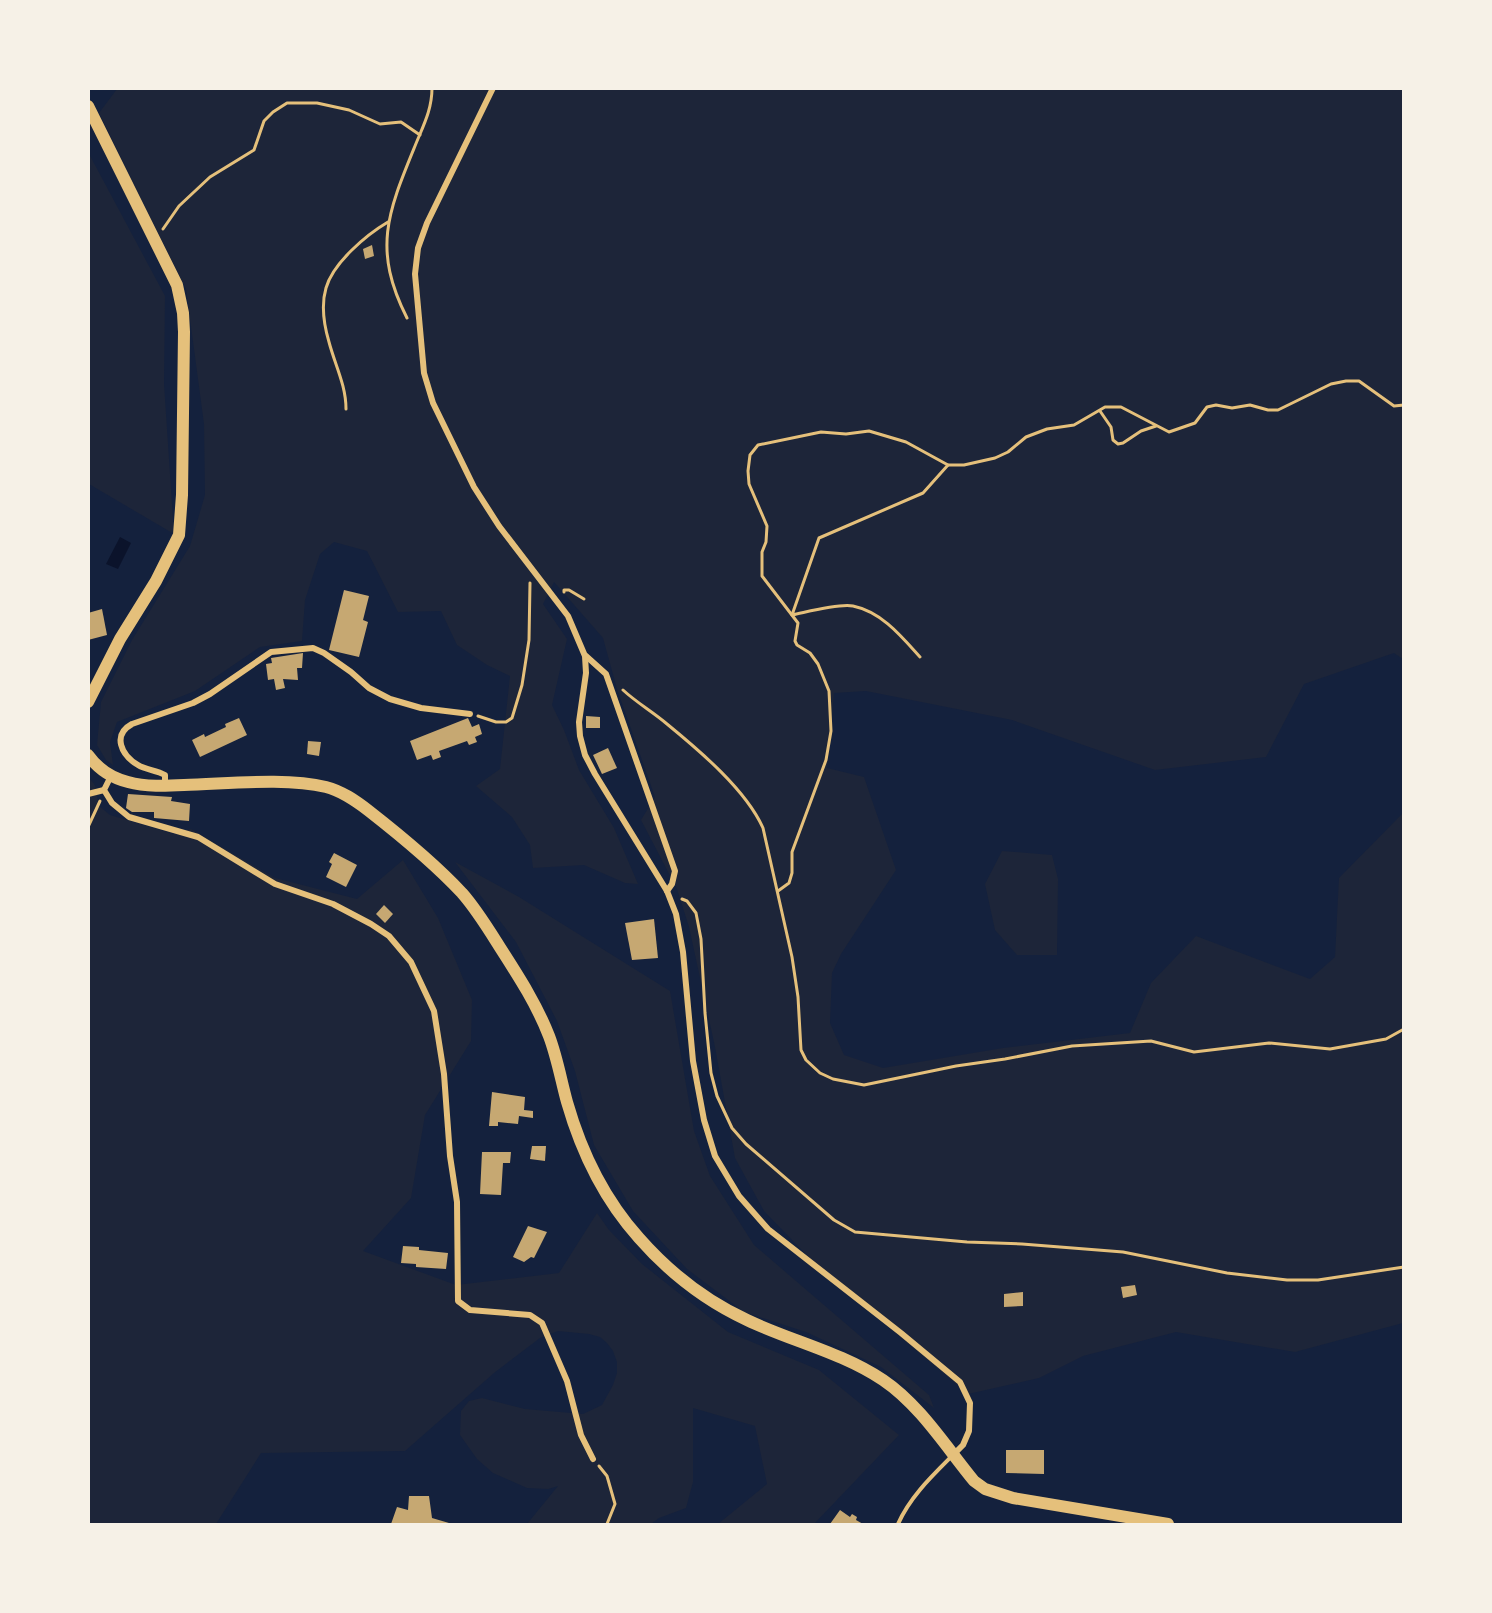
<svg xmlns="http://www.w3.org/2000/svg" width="1492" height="1613" viewBox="0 0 1492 1613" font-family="Montserrat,sans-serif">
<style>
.green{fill:#1d2539}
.water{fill:#0b132b}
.building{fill:#c6a872}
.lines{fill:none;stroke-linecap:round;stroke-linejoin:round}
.path{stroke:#e5c07b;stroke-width:3}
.service{stroke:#e5c07b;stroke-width:4}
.minor{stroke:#e5c07b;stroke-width:6}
.secondary{stroke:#e5c07b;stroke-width:12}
</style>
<rect width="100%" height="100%" fill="#14213d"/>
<g class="green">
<polygon points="117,89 1403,89 1403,659 1394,653 1304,684 1266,757 1155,770 1012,720 866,691 834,693 827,768 864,777 896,870 841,954 832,973 830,1023 844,1055 883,1068 1003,1048 1130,1033 1151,983 1196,936 1310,979 1335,957 1339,878 1403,813 1403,1323 1295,1352 1176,1332 1083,1356 1039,1378 968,1394 824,1273 764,1211 735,1158 715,1047 689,927 677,889 641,820 655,797 617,689 603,638 554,582 543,604 567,639 552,705 564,730 579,770 614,828 638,884 625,883 584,865 533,868 530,845 512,817 476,786 500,769 510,676 487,665 457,645 441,611 398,612 367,551 334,542 320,554 305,600 302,641 260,647 195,691 117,722 110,742 113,765 106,760 97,745 101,702 132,640 190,546 205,495 204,424 186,289 99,113"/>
<polygon points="88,152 165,296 164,384 174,534 89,484"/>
<path d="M88,778C98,784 97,794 98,805L110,815L174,834L191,829L275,878L357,899L403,860L438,918L472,1000L471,1041L425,1115L411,1198L363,1251L456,1285L559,1273L597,1213L609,1230L642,1264L728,1332L819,1370L899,1435L814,1524H718L767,1484L755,1426L693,1408V1482L686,1508L659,1518L651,1524H527L558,1486L548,1489L527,1488L493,1473L477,1459L460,1435L461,1411L469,1401L482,1398L525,1409L583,1414L602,1405L613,1385L617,1373V1362L613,1351L607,1343L600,1337L589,1334L558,1331L540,1338L494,1373L405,1451L261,1453L216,1524H89Z"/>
<polygon points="1002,851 1052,855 1058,879 1057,955 1017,955 995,930 985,884"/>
<polygon points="455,862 519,897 670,991 694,1131 710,1176 754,1245 929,1395 934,1408 881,1367 806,1332 744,1312 687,1269 633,1211 594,1145 575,1071 557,1021 516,942"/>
</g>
<polygon class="water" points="120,537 131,543 118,569 106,564"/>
<g class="building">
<polygon points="372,245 374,256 365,259 363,249"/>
<polygon points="344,590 369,596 363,620 368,622 359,657 329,650"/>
<polygon points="102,609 107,635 88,640 88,613"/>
<polygon points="303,653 302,668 297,668 298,680 283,679 285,688 276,690 274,679 268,680 266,664 272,663 271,658"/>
<polygon points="586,716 600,717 600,728 586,728"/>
<polygon points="239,718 247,735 200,757 192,740 204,734 205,737 226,727 225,724"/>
<polygon points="468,718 472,727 479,724 482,734 475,737 477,742 469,745 467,741 439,751 441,757 433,760 431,755 417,760 410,741"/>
<polygon points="308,741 321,742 319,756 307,754"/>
<polygon points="608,748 617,768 602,774 593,755"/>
<polygon points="128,794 172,797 171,801 190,804 189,821 154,818 154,812 132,812 126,808"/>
<polygon points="334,853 357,865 346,887 326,877 332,864 329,862"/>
<polygon points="384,905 393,914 385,923 376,914"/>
<polygon points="654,919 658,958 632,960 625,923"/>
<polygon points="492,1092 525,1097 524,1110 533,1111 533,1118 519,1116 518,1124 498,1122 498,1126 489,1126"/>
<polygon points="532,1146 546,1146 545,1161 530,1159"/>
<polygon points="482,1152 511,1152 510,1163 503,1163 501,1195 480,1194"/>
<polygon points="528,1226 547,1232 534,1258 531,1257 524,1262 513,1257"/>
<polygon points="403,1246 419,1247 419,1250 448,1253 446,1269 416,1267 416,1264 401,1263"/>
<polygon points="1135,1285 1137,1295 1123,1298 1121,1287"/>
<polygon points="1023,1292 1023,1306 1004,1307 1004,1294"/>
<polygon points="1006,1450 1044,1450 1044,1474 1006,1473"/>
<polygon points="409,1496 429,1496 432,1518 449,1523 448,1524 391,1524 397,1507 408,1510"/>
<polygon points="840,1510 850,1517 852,1514 857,1517 856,1520 863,1524 830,1524"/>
</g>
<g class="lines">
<g class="path">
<polyline points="163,229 179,206 210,177 254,150 264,121 273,112 287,103 317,103 349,110 380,124 401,122 420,135"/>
<path d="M407,318C372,249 388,212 415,146C423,126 432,110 432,88"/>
<path d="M346,409C346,385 335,365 329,342C324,325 321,305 326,288C333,263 366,235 388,222"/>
<polyline points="1100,411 1111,427 1113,440 1118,444 1123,443 1141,431 1156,426"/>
<polyline points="564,592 564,590 569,590 584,599"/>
<path d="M920,657C902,637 882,612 853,606C839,603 807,612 792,615L819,538L923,493L948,465"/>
<path d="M623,690C637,703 653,712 667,724C700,751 746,790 763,828L792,957L798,997L801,1050L806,1060L820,1073L833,1079L864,1085L956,1066L1005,1059L1072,1046L1151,1041L1194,1052L1269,1043L1330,1049L1386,1039L1404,1029"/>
<polyline points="478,716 496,722 506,722 512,718 522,685 529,640 530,583"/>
<polyline points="88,827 100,801"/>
<polyline points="778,891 789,883 792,873 792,852 826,760 831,731 829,691 818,664 810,653 797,645 795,641 798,623 762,576 762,552 766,542 767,526 749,484 748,471 750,455 758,445 821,432 846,434 869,431 906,442 948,465 964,465 995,458 1008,452 1026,437 1047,429 1074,425 1105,407 1121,407 1169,432 1195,423 1207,407 1216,405 1232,408 1250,405 1268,410 1278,410 1331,384 1346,381 1359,381 1394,406 1404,405"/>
<polyline points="682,899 687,901 696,913 701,939 705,1013 711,1073 717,1096 732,1128 746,1144 834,1220 855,1232 967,1242 1022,1244 1123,1252 1227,1273 1287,1280 1318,1280 1404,1267"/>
<polyline points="599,1466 607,1476 615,1504 607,1524"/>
</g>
<path class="service" d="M898,1524C910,1497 931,1477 952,1456"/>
<g class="minor">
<polyline points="493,88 427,223 418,248 415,274 424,373 433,403 474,487 499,526 568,616 585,656 586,673 579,722 580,736 585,755 595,774 667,891 676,914 683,952 693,1061 704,1120 715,1156 739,1196 768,1229 901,1333 960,1382 970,1403 969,1431 963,1445 953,1455"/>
<polyline points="586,656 606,674 675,871 672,884 667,891"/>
<polyline points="111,776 104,790 112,803 129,817 198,837 275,884 333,904 371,924 389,936 411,962 434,1011 444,1074 450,1156 457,1202 458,1301 470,1310 530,1315 542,1323 567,1381 581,1435 593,1459"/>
<path d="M165,786V775C156,770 146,770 138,765C121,755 112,735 132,724L193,703L210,694L271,652L313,648L324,653L351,672L369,688L390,699L421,708L470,714"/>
<polyline points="88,794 104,790"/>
</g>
<g class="secondary">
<polyline points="88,106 177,285 183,313 184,332 182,495 179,535 156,581 120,639 88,702"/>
<path d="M88,755C98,769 112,778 128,782C146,787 166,786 184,785C226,784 286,777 326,787C342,791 356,801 369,811C401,836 435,864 462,893C477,910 489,930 501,949C519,977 537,1005 549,1036C557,1057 561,1080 567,1102C581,1151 604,1199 639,1238C668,1271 706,1301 747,1320C791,1341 841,1352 883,1380C920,1405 946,1447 974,1481L985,1489L1013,1498L1168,1524"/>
</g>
</g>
<rect width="1492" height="1613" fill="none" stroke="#f6f1e7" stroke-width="180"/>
</svg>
